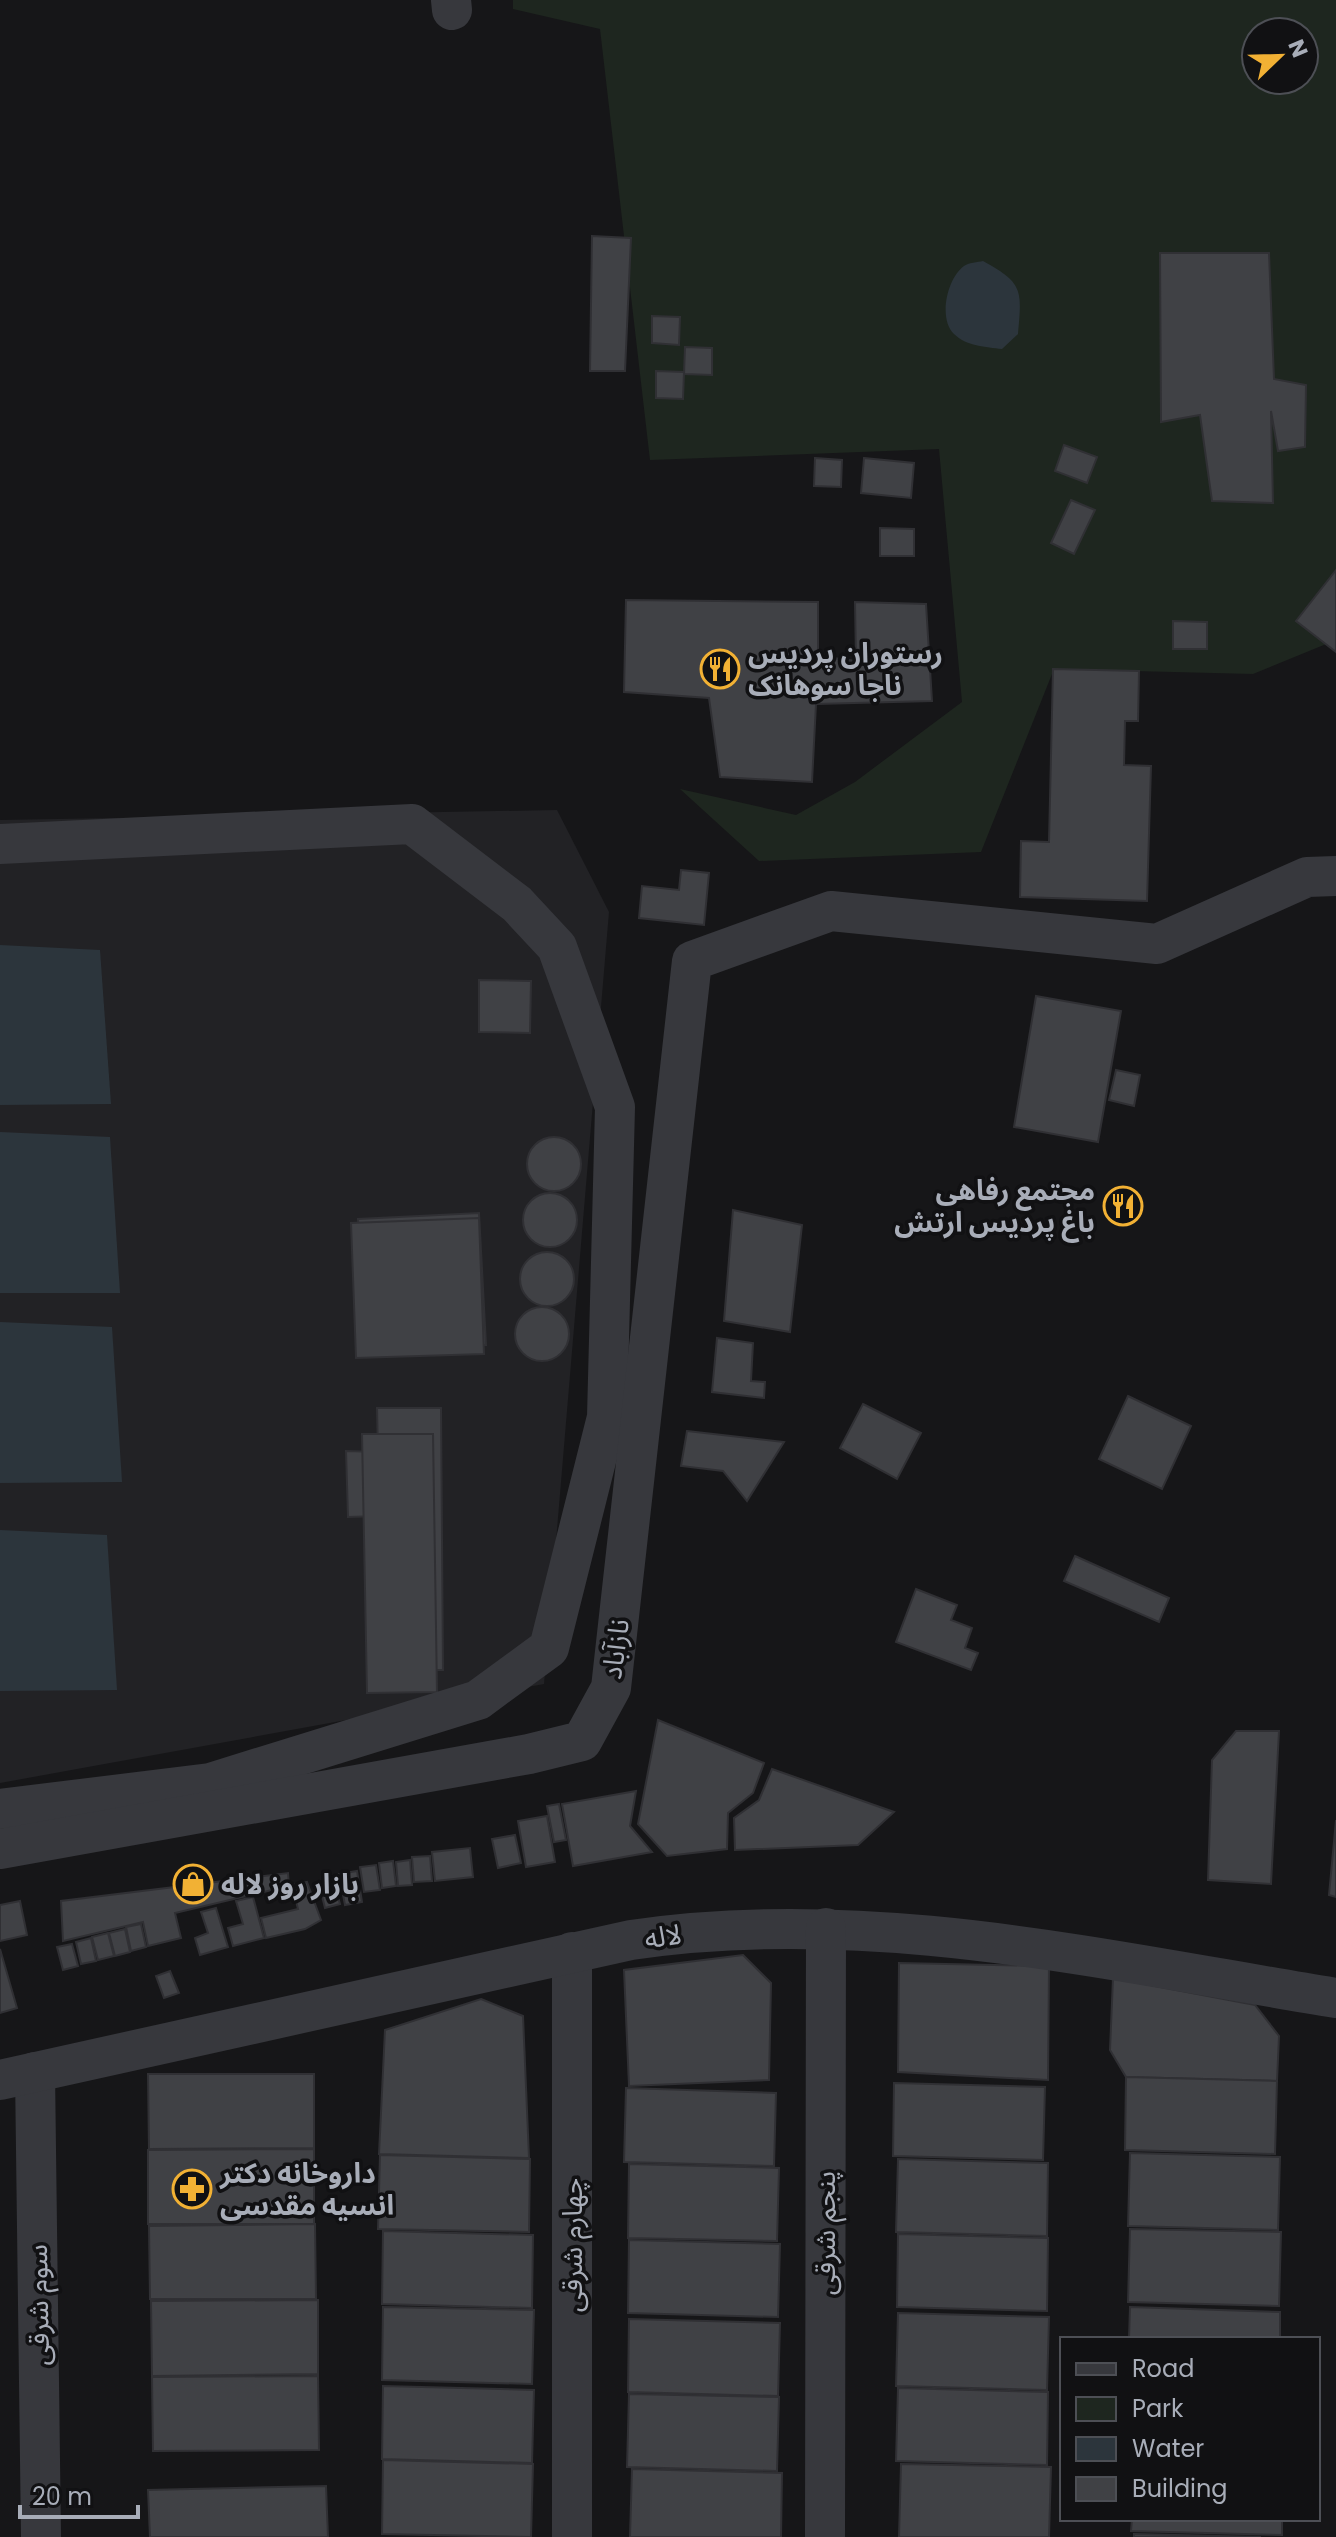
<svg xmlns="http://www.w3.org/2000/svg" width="1336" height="2537" viewBox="0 0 1336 2537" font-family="Poppins,'Noto Sans Arabic',sans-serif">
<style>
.built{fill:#222225}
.green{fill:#1e261f;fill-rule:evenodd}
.water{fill:#2c353c}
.building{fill:#404145;stroke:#303034;stroke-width:2}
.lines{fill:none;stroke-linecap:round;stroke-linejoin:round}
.minor{stroke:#37383d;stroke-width:40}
.labels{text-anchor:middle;stroke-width:7;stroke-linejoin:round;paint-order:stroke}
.poi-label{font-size:28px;font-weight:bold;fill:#a8adb8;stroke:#111113;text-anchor:start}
.street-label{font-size:28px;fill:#a8adb8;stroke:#111113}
</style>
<rect width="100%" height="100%" fill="#161618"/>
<polygon class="built" points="557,810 609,912 544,1684 0,1783 0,820"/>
<path class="green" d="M513,0H1336V640L1253,674L1054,669L981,852L759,861L680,789L796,815L855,782L962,702L939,449L650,460L600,29L513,9ZM1256,32H1304V80H1256Z"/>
<g class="water">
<path d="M983,261C1023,283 1022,289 1018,334L1002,349C986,347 966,346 954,334C938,319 947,278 964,266C968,263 978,262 983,261Z"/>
<polygon points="0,945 100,950 111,1104 0,1105"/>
<polygon points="0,1132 110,1137 120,1293 0,1293"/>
<polygon points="0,1322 112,1327 122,1482 0,1483"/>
<polygon points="0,1530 107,1535 117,1690 0,1691"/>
</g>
<g class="building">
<polygon points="592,236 631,238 625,371 590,371"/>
<polygon points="1160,253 1269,253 1274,379 1306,385 1305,447 1278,451 1271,411 1273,503 1212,501 1200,415 1161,422"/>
<polygon points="652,316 680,317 679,345 652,343"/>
<polygon points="685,347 712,348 712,375 684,374"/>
<polygon points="656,371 684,372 683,399 656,398"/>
<polygon points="1064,445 1097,457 1087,483 1055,471"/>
<polygon points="815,458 842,460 841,487 814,486"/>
<polygon points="864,458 914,463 911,498 861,493"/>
<polygon points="1071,500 1095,510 1074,554 1051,543"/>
<polygon points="880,528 914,529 914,556 880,556"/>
<polygon points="1336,570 1336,652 1296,621"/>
<polygon points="626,600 818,602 818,656 856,661 855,602 926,604 932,701 816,704 812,782 720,777 709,698 624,692"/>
<polygon points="1173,621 1207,622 1207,649 1173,649"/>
<polygon points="1053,669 1139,671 1138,721 1125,721 1124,765 1151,766 1147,901 1020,897 1021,841 1049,842"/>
<polygon points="681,870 709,873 704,925 639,918 642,886 679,890"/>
<polygon points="479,980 531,981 530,1033 479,1032"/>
<polygon points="1036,996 1121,1011 1098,1142 1014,1127"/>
<polygon points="1116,1070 1140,1075 1134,1106 1109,1100"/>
<circle cx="554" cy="1164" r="27"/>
<circle cx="550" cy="1220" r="27"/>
<polygon points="733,1210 802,1225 790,1332 724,1321"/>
<polygon points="479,1213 486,1345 364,1351 358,1219"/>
<polygon points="479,1218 484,1354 356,1358 351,1223"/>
<circle cx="547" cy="1279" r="27"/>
<circle cx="542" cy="1334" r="27"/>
<polygon points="717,1338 753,1343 751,1381 765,1382 764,1398 712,1392"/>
<polygon points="1128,1396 1191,1426 1162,1489 1099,1459"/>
<polygon points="863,1404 921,1433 897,1479 840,1448"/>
<polygon points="377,1408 441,1408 443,1670 380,1670 379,1516 348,1517 346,1451 378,1452"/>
<polygon points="687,1431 784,1442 747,1501 723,1471 681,1466"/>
<polygon points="362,1434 433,1434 437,1692 367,1693"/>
<polygon points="1075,1556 1169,1598 1159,1622 1064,1581"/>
<polygon points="916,1589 957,1605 951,1620 972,1628 965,1648 978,1653 971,1670 896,1642"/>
<polygon points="658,1720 764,1763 753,1793 728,1813 727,1849 667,1856 638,1824"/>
<polygon points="1236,1731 1279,1731 1271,1884 1208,1880 1212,1760"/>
<polygon points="772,1769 894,1812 858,1845 735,1850 734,1818 759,1800"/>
<polygon points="636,1791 630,1826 652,1852 573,1866 562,1804"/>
<polygon points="559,1804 566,1840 554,1842 547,1806"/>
<polygon points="547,1816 555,1862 526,1867 518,1821"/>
<polygon points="1336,1820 1336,1897 1329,1895"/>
<polygon points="515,1835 521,1863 498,1868 492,1839"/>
<polygon points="470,1848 473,1877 435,1881 432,1852"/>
<polygon points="430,1856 432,1881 414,1882 412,1857"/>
<polygon points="410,1860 412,1885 398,1886 396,1862"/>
<polygon points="393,1861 396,1886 382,1888 379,1863"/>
<polygon points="376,1865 380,1890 364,1892 360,1867"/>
<polygon points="357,1871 362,1902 345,1905 339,1874"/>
<polygon points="288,1873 289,1886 175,1913 181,1938 148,1946 143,1922 63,1941 61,1901"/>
<polygon points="333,1880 340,1904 325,1908 319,1884"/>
<polygon points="307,1882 321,1920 305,1929 266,1938 261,1918 298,1909 292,1885"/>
<polygon points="253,1897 264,1938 233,1946 228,1928 243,1924 236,1901"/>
<polygon points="20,1901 27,1935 0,1941 0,1905"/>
<polygon points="216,1908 228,1947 200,1955 195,1938 208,1933 201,1912"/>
<polygon points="141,1924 146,1947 131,1951 126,1927"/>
<polygon points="125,1929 130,1952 115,1956 109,1933"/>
<polygon points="108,1933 114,1956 98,1960 92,1937"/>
<polygon points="91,1938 96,1961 81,1964 76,1942"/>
<polygon points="72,1944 78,1966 63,1970 57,1947"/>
<polygon points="0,1949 17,2008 0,2013"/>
<polygon points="743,1955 771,1983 769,2080 629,2086 624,1970"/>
<polygon points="899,1963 1049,1966 1048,2080 898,2072"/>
<polygon points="170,1971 179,1993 164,1998 156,1976"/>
<polygon points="1113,1978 1255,2005 1279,2036 1277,2081 1126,2077 1110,2050"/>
<polygon points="481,1999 523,2016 529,2158 379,2154 385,2030"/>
<polygon points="148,2074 314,2074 314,2148 149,2149"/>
<polygon points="1126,2077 1277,2081 1275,2154 1125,2150"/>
<polygon points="894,2083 1045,2087 1043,2160 893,2156"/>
<polygon points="626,2088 776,2093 774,2166 624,2162"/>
<polygon points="314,2149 314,2224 148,2224 148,2150"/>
<polygon points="1130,2153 1280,2157 1278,2230 1128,2226"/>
<polygon points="380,2155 530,2159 529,2232 378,2229"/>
<polygon points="898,2159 1048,2163 1047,2236 896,2232"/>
<polygon points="629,2164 779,2168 777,2241 628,2238"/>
<polygon points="315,2224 316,2299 150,2299 149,2226"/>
<polygon points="1130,2229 1281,2232 1279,2306 1128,2302"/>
<polygon points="383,2231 533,2235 532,2308 382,2304"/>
<polygon points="898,2234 1048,2238 1047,2311 897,2307"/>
<polygon points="629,2240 780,2244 778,2317 628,2313"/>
<polygon points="318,2300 318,2374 152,2376 151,2301"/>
<polygon points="383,2307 534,2310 532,2384 382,2380"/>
<polygon points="1130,2307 1280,2312 1280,2339 1129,2339"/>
<polygon points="898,2313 1049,2317 1047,2390 896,2386"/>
<polygon points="629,2319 780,2323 778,2396 628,2392"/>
<polygon points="318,2376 319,2450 153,2451 152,2377"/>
<polygon points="383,2386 534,2390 532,2463 382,2459"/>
<polygon points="898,2388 1048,2392 1047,2465 896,2461"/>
<polygon points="629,2394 779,2397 777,2471 627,2467"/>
<polygon points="383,2460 533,2464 531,2537 382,2534"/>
<polygon points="901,2464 1051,2467 1049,2537 899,2537"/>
<polygon points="632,2469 782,2473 781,2537 630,2537"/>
<polygon points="326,2486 328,2537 150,2537 148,2490"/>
<polygon points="1132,2519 1282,2519 1282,2535 1131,2531"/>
<polygon points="1134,2534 1261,2537 1134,2537"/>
</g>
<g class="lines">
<g class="minor">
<polyline points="451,0 452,10"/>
<polyline points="0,844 412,824 517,904 557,947 615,1107 607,1417 549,1648 478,1700 210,1783 0,1809"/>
<polyline points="0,1849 529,1754 582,1741 611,1688 692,961 831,911 1157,944 1307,877 1336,876"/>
<polyline points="572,1952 572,2537"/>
<polyline points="35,2072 41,2537"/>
<path d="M0,2080L631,1940C867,1905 1103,1960 1336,1998"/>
<polyline points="825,2537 826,1928"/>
</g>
</g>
<defs>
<symbol id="restaurant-ring" viewBox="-11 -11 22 22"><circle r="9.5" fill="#111113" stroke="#f2b134" stroke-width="1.5"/><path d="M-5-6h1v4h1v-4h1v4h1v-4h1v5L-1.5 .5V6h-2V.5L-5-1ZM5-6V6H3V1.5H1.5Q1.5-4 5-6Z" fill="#f2b134"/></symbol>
<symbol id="shop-ring" viewBox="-11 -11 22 22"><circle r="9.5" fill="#111113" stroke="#f2b134" stroke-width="1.5"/><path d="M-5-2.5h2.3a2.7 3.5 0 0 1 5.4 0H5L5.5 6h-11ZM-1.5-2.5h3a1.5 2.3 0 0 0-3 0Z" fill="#f2b134"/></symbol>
<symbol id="pharmacy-ring" viewBox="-11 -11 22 22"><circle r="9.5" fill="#111113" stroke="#f2b134" stroke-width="1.5"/><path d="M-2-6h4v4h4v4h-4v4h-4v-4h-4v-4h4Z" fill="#f2b134"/></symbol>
</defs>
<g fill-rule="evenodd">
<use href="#restaurant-ring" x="698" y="647" width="44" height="44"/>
<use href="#restaurant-ring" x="1101" y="1184" width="44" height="44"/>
<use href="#shop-ring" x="171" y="1862" width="44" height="44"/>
<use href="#pharmacy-ring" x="170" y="2167" width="44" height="44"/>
</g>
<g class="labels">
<g class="poi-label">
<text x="748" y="663">رستوران پردیس<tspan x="748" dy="32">ناجا سوهانک</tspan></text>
<text x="1095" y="1200" text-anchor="end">مجتمع رفاهی<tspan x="1095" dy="32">باغ پردیس ارتش</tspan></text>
<text x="221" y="1894">بازار روز لاله</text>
<text x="220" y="2183">داروخانه دکتر<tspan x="220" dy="32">انسیه مقدسی</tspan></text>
</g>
<g class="street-label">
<text transform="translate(615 1649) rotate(-82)" y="10">نازآباد</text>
<text transform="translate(663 1936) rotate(-8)" y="10">لاله</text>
<text transform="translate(825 2233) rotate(-90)" y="10">پنجم شرقی</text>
<text transform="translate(572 2245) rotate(-90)" y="10">چهارم شرقی</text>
<text transform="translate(38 2305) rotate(-91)" y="10">سوم شرقی</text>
</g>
</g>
<rect x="1060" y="2337" width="260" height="184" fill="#111113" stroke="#4d4f55" stroke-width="2"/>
<rect x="1076" y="2363" width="40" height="12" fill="#37383d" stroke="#4d4f55" stroke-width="2"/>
<text x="1132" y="2377" font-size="24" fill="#a8adb8">Road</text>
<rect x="1076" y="2397" width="40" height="24" fill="#1e261f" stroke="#4d4f55" stroke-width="2"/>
<text x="1132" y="2417" font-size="24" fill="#a8adb8">Park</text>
<rect x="1076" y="2437" width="40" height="24" fill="#2c353c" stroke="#4d4f55" stroke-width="2"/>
<text x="1132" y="2457" font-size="24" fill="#a8adb8">Water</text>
<rect x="1076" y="2477" width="40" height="24" fill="#404145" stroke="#4d4f55" stroke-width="2"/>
<text x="1132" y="2497" font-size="24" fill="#a8adb8">Building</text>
<g transform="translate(1280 56) rotate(67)"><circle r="38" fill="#111113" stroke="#4d4f55" stroke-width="2"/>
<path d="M0-6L14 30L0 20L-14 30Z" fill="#f2b134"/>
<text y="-12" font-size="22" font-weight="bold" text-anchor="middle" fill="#a8adb8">N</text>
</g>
<path d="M20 2505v12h118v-12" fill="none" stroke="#a8adb8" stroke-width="4"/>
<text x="32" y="2505" font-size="24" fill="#a8adb8" stroke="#111113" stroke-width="6" paint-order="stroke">20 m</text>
</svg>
